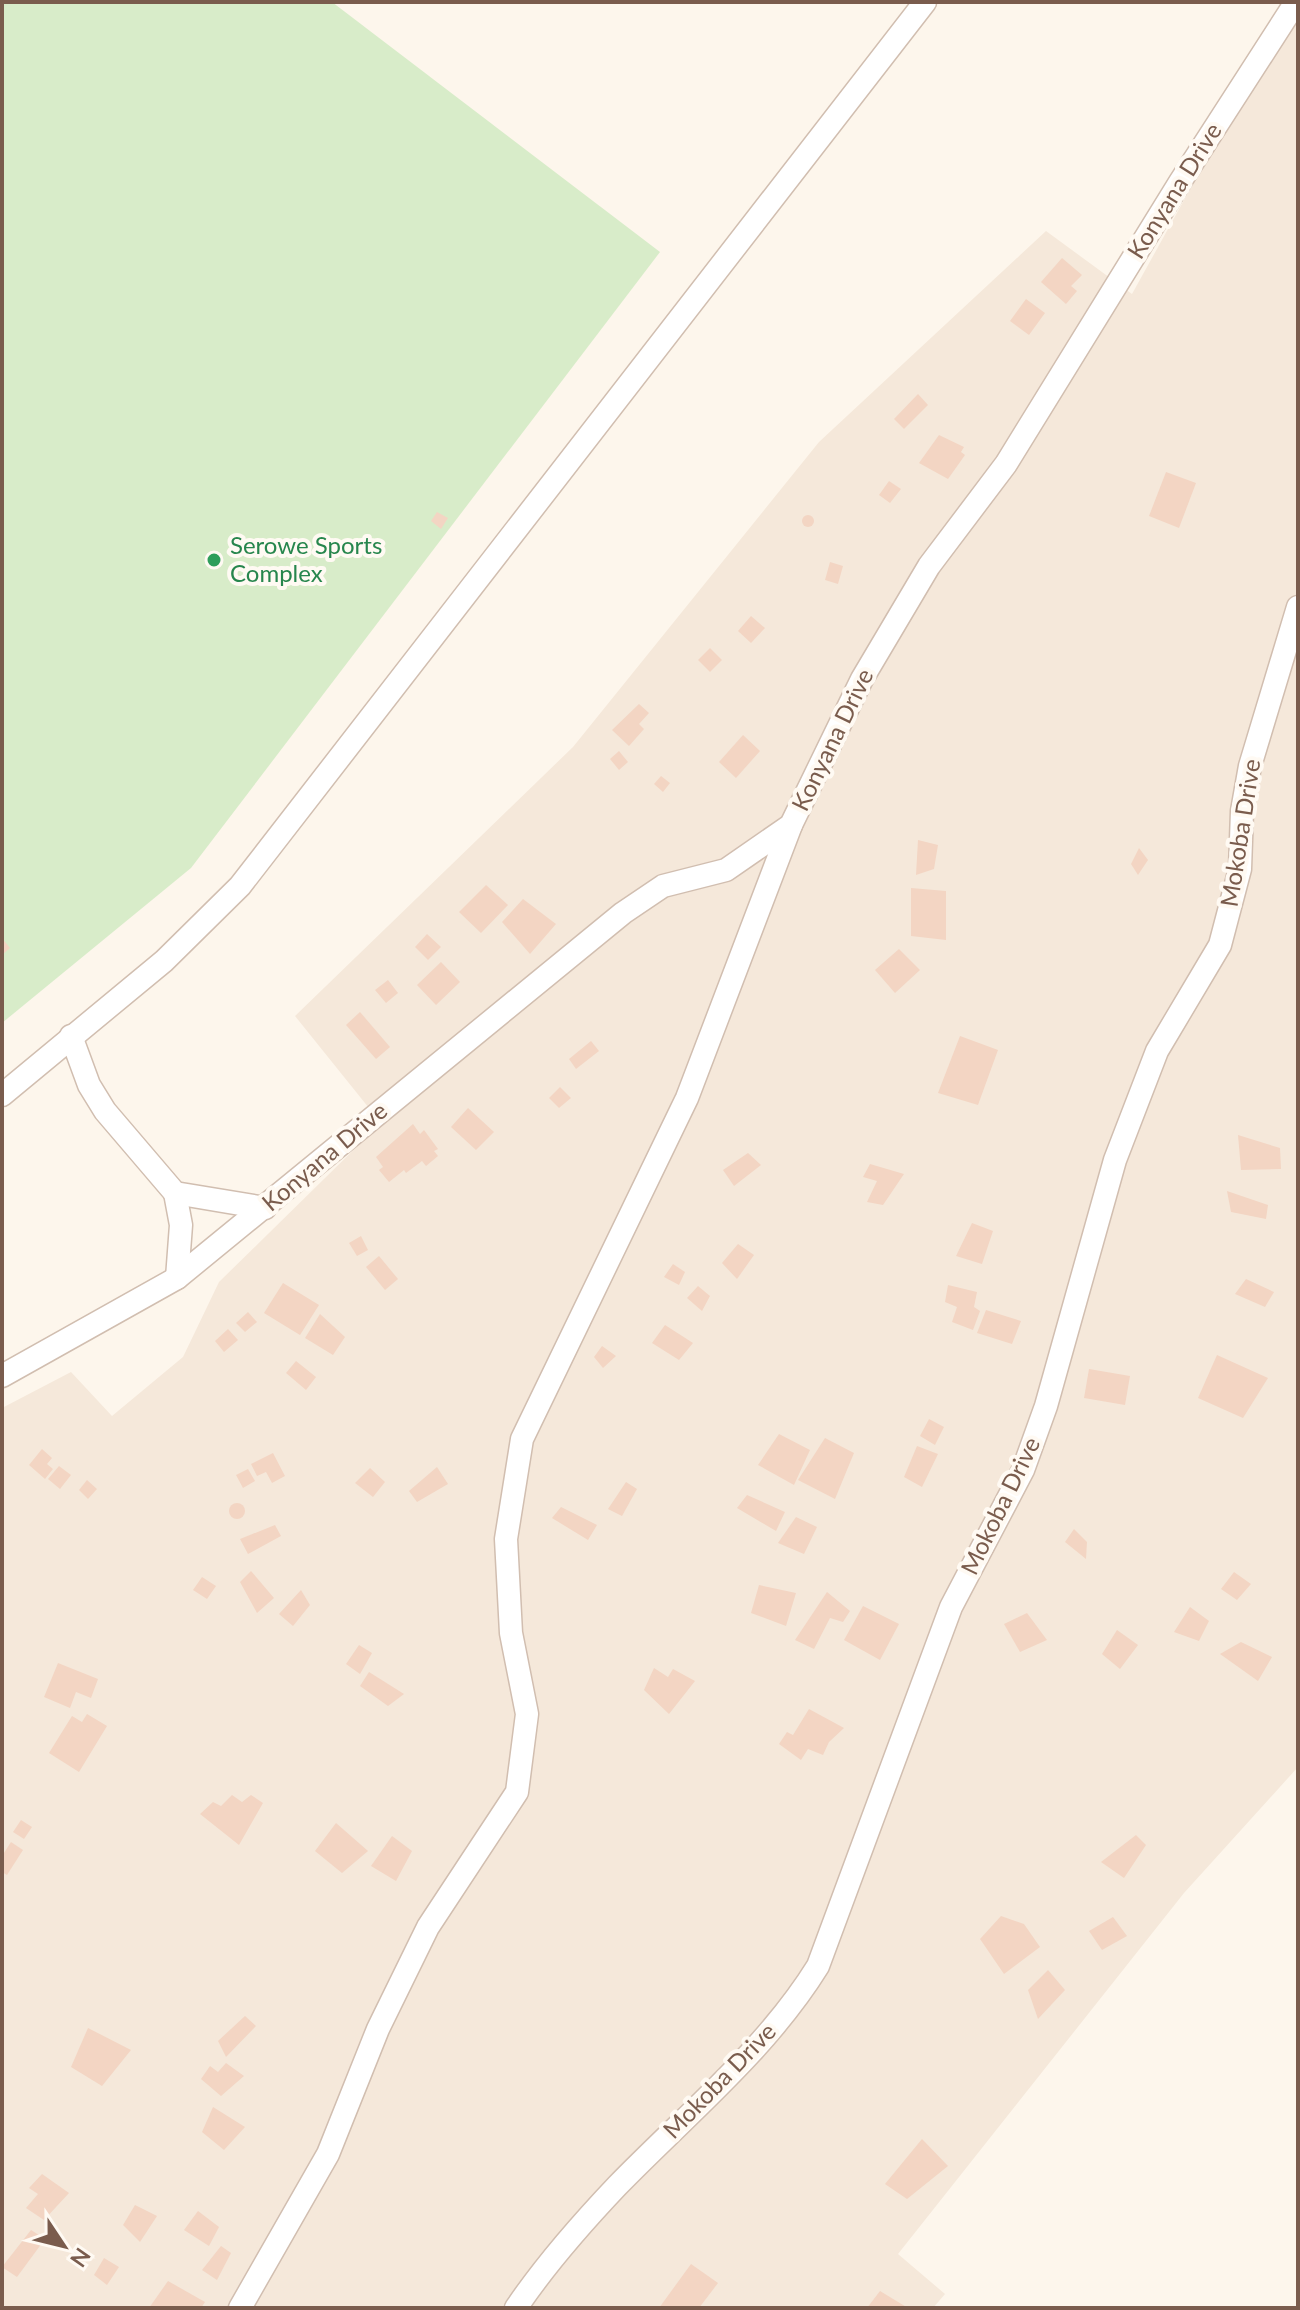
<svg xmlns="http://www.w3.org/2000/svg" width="1300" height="2310" viewBox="0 0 1300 2310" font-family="Lato,sans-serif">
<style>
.residential{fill:#f5e8da}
.green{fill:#d8ecc9}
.building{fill:#f3d5c3}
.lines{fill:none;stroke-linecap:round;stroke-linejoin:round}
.minor-casing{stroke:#d1beb0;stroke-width:25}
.minor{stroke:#fff;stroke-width:22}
.leisure-dot{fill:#2e9e5b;stroke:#fffaf3;stroke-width:3}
.labels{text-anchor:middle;stroke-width:8;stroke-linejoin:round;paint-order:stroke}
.street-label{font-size:24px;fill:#7a5c4d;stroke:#fffaf3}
.leisure-label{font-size:24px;fill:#27864d;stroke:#fffaf3;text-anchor:start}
</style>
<rect width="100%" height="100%" fill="#fdf6ec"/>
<polygon class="residential" points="1298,20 1298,1767 1184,1893 898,2254 945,2294 933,2308 2,2308 2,1408 71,1372 112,1416 183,1357 219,1282 381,1123 295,1016 573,747 819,442 1046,231 1132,294 1214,146"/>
<polygon class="green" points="2,2 332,2 660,252 191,868 2,1023"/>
<g class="building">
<polygon points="1062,258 1082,275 1071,286 1077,291 1066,304 1041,282"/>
<polygon points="1026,299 1045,313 1029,335 1010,321"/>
<polygon points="918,394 928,405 904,429 894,419"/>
<polygon points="939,435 964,447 961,452 965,455 948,479 919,463"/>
<polygon points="1166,472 1196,483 1179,528 1149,516"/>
<polygon points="889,481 901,489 890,503 879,495"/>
<polygon points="437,512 448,518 441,529 431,521"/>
<circle cx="808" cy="521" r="6"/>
<polygon points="830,562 843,566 838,584 825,580"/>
<polygon points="751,616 765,628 751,643 738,631"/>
<polygon points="710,648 722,660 710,672 698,660"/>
<polygon points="639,704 649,713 639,724 644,729 629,746 612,730"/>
<polygon points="743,735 760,751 736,778 719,762"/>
<polygon points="619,751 628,762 619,770 610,759"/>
<polygon points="661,776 670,783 663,792 654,784"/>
<polygon points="918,840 938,845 934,869 916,875"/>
<polygon points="1139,848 1148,860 1138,875 1131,864"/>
<polygon points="486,885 508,905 481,933 459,912"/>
<polygon points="911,888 946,891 946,940 911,936"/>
<polygon points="523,899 556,924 530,954 502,922"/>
<polygon points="427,934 441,947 428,960 415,947"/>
<polygon points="2,938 10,948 2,955"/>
<polygon points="899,949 920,970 895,993 875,970"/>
<polygon points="441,962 460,982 436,1005 417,985"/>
<polygon points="388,980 398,993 386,1003 375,990"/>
<polygon points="360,1012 390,1047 376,1059 346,1025"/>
<polygon points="960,1036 998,1050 978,1105 938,1093"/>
<polygon points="591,1041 599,1051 576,1069 569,1059"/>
<polygon points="560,1087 571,1098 559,1108 549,1098"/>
<polygon points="468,1108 494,1132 476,1150 451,1127"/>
<polygon points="413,1124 420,1134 424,1130 438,1149 434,1151 438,1156 426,1166 422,1161 406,1173 404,1170 389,1182 379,1170 383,1167 376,1157"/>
<polygon points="1238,1135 1280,1148 1281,1169 1241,1170"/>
<polygon points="748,1153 761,1165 734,1186 723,1170"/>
<polygon points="870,1164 904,1174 883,1205 867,1202 877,1181 863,1177"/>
<polygon points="1227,1191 1268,1205 1266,1219 1231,1212"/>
<polygon points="972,1223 993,1231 982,1264 956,1256"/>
<polygon points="361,1236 368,1250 357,1256 349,1243"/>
<polygon points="738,1244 754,1255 737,1279 722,1263"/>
<polygon points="379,1256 398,1279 385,1290 366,1267"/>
<polygon points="673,1264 685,1272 679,1285 664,1277"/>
<polygon points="1246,1279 1274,1292 1265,1307 1235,1294"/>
<polygon points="283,1283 319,1305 300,1335 264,1313"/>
<polygon points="948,1285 977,1292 974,1307 980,1311 973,1330 952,1322 957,1307 945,1302"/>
<polygon points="698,1286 710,1296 702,1311 687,1298"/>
<polygon points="986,1310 1021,1321 1012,1344 977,1333"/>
<polygon points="248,1312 257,1322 245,1332 236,1323"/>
<polygon points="320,1314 345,1337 333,1355 305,1338"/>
<polygon points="665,1325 693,1343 679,1360 652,1343"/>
<polygon points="228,1329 238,1340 224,1352 215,1341"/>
<polygon points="602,1346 616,1356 603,1368 594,1357"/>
<polygon points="1217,1355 1268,1378 1243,1418 1198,1398"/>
<polygon points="296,1361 316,1377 306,1390 286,1373"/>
<polygon points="1089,1369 1130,1376 1125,1405 1084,1398"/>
<polygon points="929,1419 944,1427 935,1445 920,1436"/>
<polygon points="779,1434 810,1450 794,1485 758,1465"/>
<polygon points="825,1438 854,1453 835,1499 798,1480"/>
<polygon points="917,1446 938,1454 922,1487 904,1477"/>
<polygon points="42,1449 52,1458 47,1464 53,1469 45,1479 29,1465"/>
<polygon points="273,1453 285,1476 272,1483 266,1472 257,1476 251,1464"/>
<polygon points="59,1466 71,1475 60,1489 48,1479"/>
<polygon points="437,1467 448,1484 417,1502 409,1491"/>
<polygon points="370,1468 385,1482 373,1497 355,1483"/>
<polygon points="248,1469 255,1481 243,1488 236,1475"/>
<polygon points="87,1480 97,1489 88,1499 79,1490"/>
<polygon points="626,1482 637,1489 622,1516 608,1509"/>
<polygon points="747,1495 785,1512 776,1531 737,1508"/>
<circle cx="237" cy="1511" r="8"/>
<polygon points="561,1507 597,1525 588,1540 552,1518"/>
<polygon points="796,1517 817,1527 804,1554 778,1543"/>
<polygon points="275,1525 281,1536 248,1554 240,1539"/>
<polygon points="1074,1529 1087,1542 1086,1559 1065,1542"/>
<polygon points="251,1571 274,1598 257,1613 240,1582"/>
<polygon points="1234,1572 1251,1584 1237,1600 1221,1589"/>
<polygon points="202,1577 216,1586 207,1599 193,1590"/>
<polygon points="759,1585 796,1593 786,1626 751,1613"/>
<polygon points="301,1590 310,1605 293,1626 279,1614"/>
<polygon points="827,1592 850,1611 843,1622 830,1618 814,1649 795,1640"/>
<polygon points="863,1606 899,1624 880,1660 844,1640"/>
<polygon points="1190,1607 1209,1621 1199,1641 1174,1632"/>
<polygon points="1027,1613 1047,1640 1020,1652 1004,1624"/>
<polygon points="1117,1630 1138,1645 1120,1669 1102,1654"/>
<polygon points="1241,1642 1272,1657 1258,1681 1220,1654"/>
<polygon points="359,1645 372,1653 360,1674 346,1664"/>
<polygon points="58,1663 98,1679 91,1698 76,1692 70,1708 44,1697"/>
<polygon points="654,1668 668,1677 673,1669 695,1681 669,1714 644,1690"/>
<polygon points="369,1672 404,1694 388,1706 360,1686"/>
<polygon points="809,1709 844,1728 829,1742 823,1755 808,1749 801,1760 779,1744 787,1732 793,1735"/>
<polygon points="87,1714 107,1726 79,1772 49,1753 72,1716 82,1722"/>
<polygon points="232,1795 242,1802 251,1795 263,1803 239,1845 200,1814 213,1802 221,1806"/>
<polygon points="21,1820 32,1827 24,1839 13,1832"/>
<polygon points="336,1823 368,1851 342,1873 315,1851"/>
<polygon points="1136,1835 1146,1845 1124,1878 1101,1862"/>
<polygon points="392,1836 412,1851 396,1881 371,1866"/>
<polygon points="11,1842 23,1850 7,1875 2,1872 2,1856"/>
<polygon points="1001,1916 1024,1924 1040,1947 1004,1974 980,1939"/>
<polygon points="1113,1917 1127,1936 1102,1950 1089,1931"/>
<polygon points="1048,1970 1065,1990 1038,2019 1028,1990"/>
<polygon points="245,2016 256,2026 226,2057 218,2041"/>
<polygon points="88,2028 131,2050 102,2086 71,2067"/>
<polygon points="226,2063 244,2076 221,2096 201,2079 210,2066 218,2072"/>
<polygon points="213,2107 245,2127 224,2150 202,2132"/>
<polygon points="922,2139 948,2166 907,2199 885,2184"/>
<polygon points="42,2174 69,2193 44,2220 26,2208 38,2194 29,2188"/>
<polygon points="135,2205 157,2216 140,2242 123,2225"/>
<polygon points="198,2211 219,2227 209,2246 184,2230"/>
<polygon points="31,2230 45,2239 17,2277 2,2267"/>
<polygon points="221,2246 231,2253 217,2280 202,2270"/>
<polygon points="104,2258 119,2267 107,2285 94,2275"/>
<polygon points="691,2264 718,2283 699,2308 659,2308"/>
<polygon points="168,2281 205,2302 201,2308 149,2308"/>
<polygon points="880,2291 908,2308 867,2308"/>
</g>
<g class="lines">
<defs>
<g id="minor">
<polyline points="71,1036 89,1085 105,1111 175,1193 265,1208"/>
<polyline points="2,1095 164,961 240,886 925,2"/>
<polyline points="175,1193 181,1225 177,1278"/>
<polyline points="2,1376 177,1278 623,913 663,886 726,870 791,825 862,679 929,566 1006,464 1180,182 1296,2"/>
<polyline points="240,2308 328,2154 378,2029 428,1927 517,1792 527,1714 511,1633 506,1539 522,1439 687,1098 791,825"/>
<path d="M516,2308C545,2265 581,2224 617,2186C686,2115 766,2050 818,1966L951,1607L1023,1470L1046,1406L1115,1160L1157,1051L1220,945L1240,869L1242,811L1250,766L1298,607"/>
</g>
</defs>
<use href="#minor" class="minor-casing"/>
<use href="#minor" class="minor"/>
</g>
<circle class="leisure-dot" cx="214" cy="560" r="8"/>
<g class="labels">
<g class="street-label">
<text transform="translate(1175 191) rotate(-58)" y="8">Konyana Drive</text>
<text transform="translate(833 740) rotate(-64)" y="8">Konyana Drive</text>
<text transform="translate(1241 833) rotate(-81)" y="8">Mokoba Drive</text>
<text transform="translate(325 1157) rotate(-40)" y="8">Konyana Drive</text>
<text transform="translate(1001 1506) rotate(-64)" y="8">Mokoba Drive</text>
<text transform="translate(720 2081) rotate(-46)" y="8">Mokoba Drive</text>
</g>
<g class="leisure-label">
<text x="230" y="554">Serowe Sports<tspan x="230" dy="28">Complex</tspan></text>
</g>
</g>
<rect width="1300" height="2310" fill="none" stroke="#7a5c4d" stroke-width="8"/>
<g transform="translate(64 2246) rotate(125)" stroke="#fffaf3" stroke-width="6" paint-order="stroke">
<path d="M0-6L14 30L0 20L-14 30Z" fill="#7a5c4d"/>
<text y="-12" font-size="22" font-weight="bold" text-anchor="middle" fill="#7a5c4d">N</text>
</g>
</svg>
